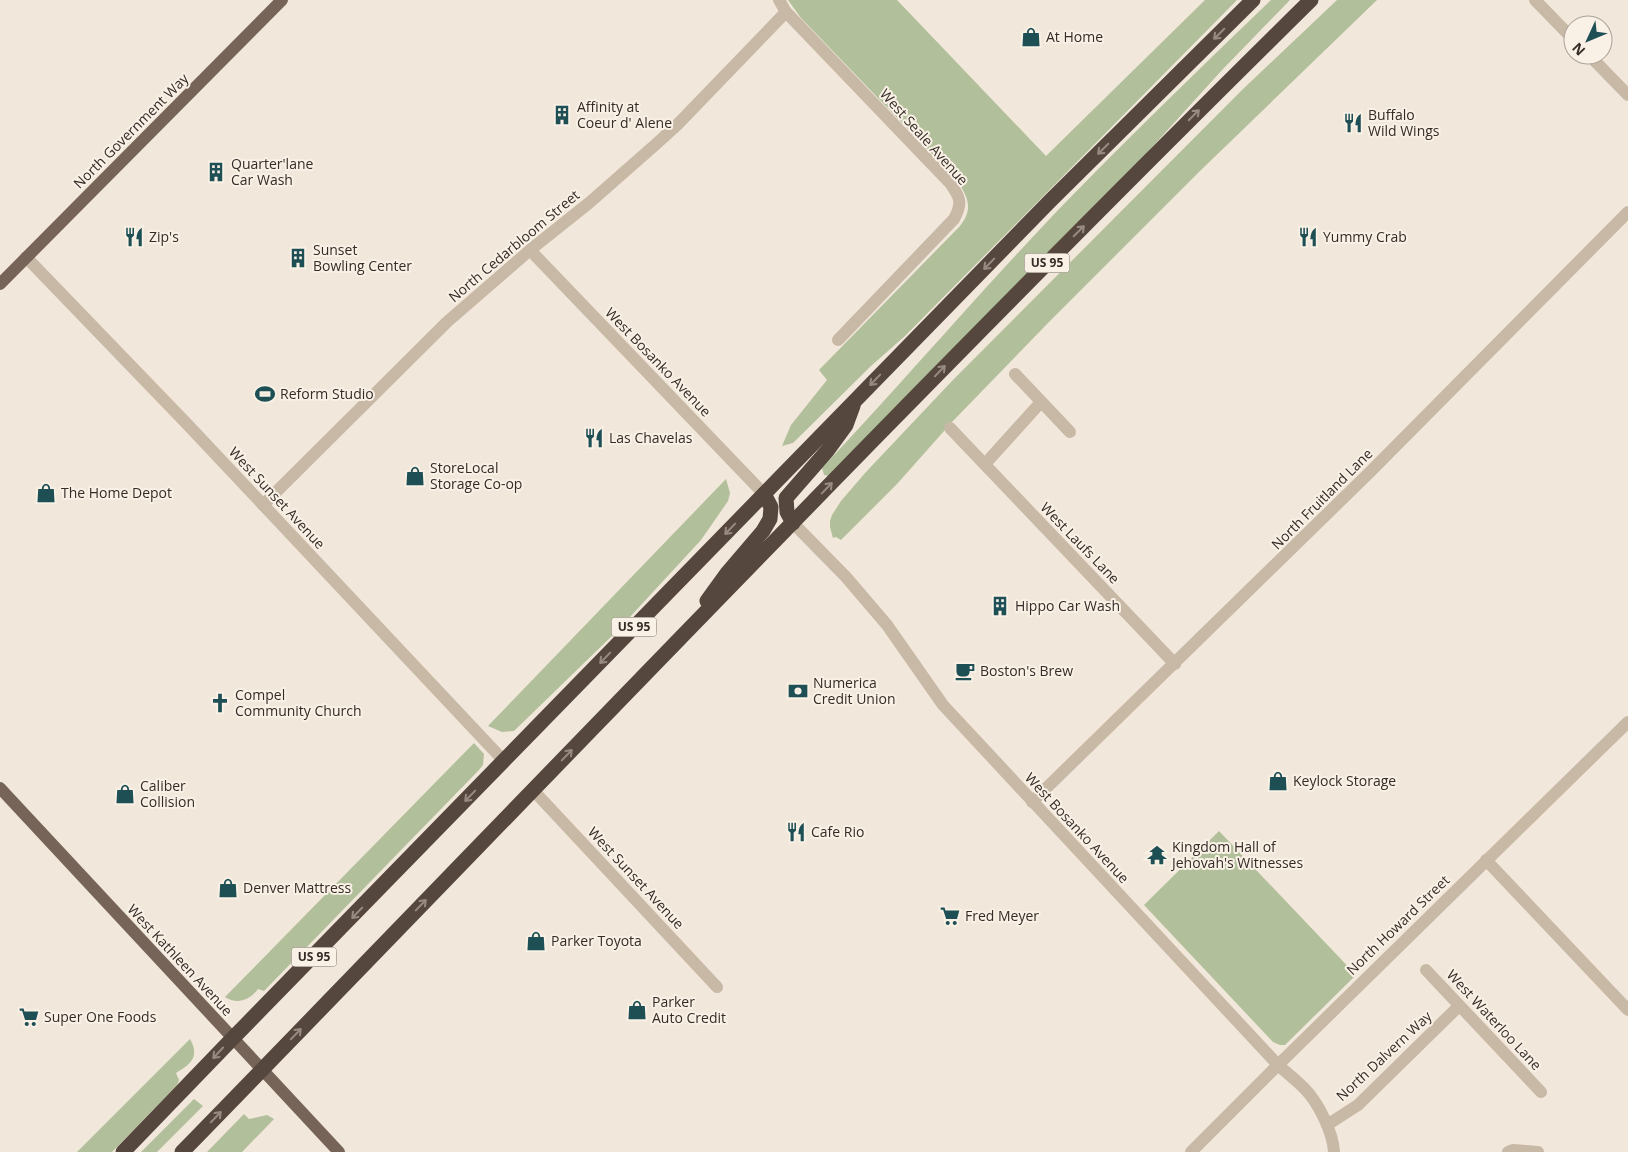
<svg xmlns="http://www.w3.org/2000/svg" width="1628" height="1152" viewBox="0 0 1628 1152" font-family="'Open Sans',sans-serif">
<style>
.green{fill:#b1bf9a}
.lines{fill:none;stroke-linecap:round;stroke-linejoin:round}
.minor{stroke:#c8b8a6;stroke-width:12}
.major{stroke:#766458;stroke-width:12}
.highway{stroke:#56473e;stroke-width:15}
.oneway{stroke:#978b81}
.labels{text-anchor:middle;stroke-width:4;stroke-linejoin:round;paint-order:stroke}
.shield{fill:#f9f1e6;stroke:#706760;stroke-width:1}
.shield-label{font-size:12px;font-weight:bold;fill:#352c27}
.poi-label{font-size:14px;fill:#352c27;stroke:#f9f1e6;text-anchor:start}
.street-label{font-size:14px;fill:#352c27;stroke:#f9f1e6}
</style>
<rect width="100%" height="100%" fill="#f1e7da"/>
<g class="green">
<path d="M788,0H897L1046,156L1205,0H1237L905,336L871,366L793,443L782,446L791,425L827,380L819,370L960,226C974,208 968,197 956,179L801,18Z"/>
<path d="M1271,0H1290L1222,70L1115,188L829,476L824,475L822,468C903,382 979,293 1060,208C1129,137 1200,68 1271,0Z"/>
<polygon points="1337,0 1377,0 1201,170 1047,324 952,422 897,484 841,540 836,537 833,538 830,527 830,521 832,515 841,501 866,472 952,381 1242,90"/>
<polygon points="726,479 730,493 728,501 701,540 616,632 514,731 502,732 488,726"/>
<path d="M474,743L484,754L483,765L478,771L264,991L258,989C250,1000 237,1005 225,997Z"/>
<polygon points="1219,831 1356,975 1285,1045 1280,1045 1273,1042 1144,905"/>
<path d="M190,1039C200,1057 191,1064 176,1073L179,1080L177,1085L112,1152H77Z"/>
<polygon points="194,1099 203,1106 157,1152 141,1152"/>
<polygon points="244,1114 249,1119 267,1115 274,1119 242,1152 207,1152"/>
</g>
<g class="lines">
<g class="minor">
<path d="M779,0L786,12L950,183C960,197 963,203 954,219L838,340"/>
<polyline points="1535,0 1573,39"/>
<polyline points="1589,55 1628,95"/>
<polyline points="530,250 764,494"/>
<polyline points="26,257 188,425 504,761"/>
<polyline points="1015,374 1070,432"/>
<polyline points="950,428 1175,664"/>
<polyline points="985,464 1041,402"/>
<polyline points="263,505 447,322 530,250 589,203 655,145 677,125 786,12"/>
<path d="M793,523L846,577L887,625L943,705L1278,1065C1286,1072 1296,1080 1304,1088C1318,1102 1333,1132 1334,1152"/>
<polyline points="533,790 717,987"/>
<polyline points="1032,802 1370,472 1628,212"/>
<polyline points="1486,860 1628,1010"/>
<polyline points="1426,970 1541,1092"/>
<polyline points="1327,1125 1358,1105 1459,1006"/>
<polyline points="1191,1152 1278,1065 1628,722"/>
<polyline points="1508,1152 1513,1150 1538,1152"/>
</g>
<g class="major">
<polyline points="0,284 282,0"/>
<polyline points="0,788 339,1152"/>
</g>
<g class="highway">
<polyline points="793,523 787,512 786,498 827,451 846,425 853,406"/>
<polyline points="707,601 728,572 763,531 770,519 771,507 764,494"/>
<polyline points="123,1152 233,1038 1050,201 1253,0"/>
<path d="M182,1152C557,767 928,377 1311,0"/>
</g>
</g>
<defs><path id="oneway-shaft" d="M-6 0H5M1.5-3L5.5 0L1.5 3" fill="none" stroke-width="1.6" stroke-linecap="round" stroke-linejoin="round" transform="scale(1.25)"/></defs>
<g class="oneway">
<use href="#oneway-shaft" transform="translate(1219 34) rotate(135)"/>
<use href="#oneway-shaft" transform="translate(1194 115) rotate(-45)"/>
<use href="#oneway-shaft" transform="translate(1103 149) rotate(135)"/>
<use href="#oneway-shaft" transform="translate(1079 231) rotate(-45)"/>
<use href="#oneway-shaft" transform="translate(989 264) rotate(134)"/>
<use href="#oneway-shaft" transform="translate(940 371) rotate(-46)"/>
<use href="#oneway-shaft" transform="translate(875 380) rotate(134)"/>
<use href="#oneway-shaft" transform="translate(827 488) rotate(-46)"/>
<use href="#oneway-shaft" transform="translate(730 529) rotate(134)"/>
<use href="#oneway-shaft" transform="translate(605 658) rotate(134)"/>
<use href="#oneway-shaft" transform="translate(567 755) rotate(-46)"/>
<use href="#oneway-shaft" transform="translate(470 796) rotate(134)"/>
<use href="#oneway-shaft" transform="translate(421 905) rotate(-46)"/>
<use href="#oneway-shaft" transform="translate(357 913) rotate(134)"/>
<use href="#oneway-shaft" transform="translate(296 1034) rotate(-46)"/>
<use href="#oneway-shaft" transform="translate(218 1053) rotate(133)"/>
<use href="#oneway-shaft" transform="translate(216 1117) rotate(-46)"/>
</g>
<defs>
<symbol id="shop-bare" viewBox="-9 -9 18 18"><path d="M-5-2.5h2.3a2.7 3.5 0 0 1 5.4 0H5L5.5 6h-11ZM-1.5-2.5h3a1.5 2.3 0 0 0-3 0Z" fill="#1e4f55" stroke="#f9f1e6" stroke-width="2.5" paint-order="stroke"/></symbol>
<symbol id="building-bare" viewBox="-9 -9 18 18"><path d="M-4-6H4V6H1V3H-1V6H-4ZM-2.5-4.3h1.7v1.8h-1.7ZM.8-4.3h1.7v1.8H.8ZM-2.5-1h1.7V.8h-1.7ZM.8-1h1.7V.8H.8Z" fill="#1e4f55" stroke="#f9f1e6" stroke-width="2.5" paint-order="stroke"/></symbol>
<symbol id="restaurant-bare" viewBox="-9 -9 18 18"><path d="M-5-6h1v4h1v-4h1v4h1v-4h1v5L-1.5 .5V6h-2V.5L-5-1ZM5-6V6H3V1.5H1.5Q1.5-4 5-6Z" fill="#1e4f55" stroke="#f9f1e6" stroke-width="2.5" paint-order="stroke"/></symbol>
<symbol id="stadium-bare" viewBox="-9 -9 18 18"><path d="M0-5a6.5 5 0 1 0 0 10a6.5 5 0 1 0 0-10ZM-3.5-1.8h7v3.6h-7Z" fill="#1e4f55" stroke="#f9f1e6" stroke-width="2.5" paint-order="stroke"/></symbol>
<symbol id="cafe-bare" viewBox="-9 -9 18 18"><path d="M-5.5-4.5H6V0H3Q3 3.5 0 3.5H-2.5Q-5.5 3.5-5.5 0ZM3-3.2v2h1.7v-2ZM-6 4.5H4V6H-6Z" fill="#1e4f55" stroke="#f9f1e6" stroke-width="2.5" paint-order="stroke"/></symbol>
<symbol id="bank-bare" viewBox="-9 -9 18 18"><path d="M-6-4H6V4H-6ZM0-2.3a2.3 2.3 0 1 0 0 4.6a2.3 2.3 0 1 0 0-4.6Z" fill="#1e4f55" stroke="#f9f1e6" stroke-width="2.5" paint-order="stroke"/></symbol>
<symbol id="church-bare" viewBox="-9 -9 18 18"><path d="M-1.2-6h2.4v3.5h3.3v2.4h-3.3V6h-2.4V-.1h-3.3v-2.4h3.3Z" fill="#1e4f55" stroke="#f9f1e6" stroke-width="2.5" paint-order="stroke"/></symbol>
<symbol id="temple-bare" viewBox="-9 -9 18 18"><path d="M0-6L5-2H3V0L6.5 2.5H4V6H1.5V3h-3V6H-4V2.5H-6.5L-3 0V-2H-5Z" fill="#1e4f55" stroke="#f9f1e6" stroke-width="2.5" paint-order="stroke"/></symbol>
<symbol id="supermarket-bare" viewBox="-9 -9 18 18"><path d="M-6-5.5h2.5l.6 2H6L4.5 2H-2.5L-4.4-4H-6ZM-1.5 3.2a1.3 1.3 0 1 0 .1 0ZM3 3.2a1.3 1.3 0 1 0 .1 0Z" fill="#1e4f55" stroke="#f9f1e6" stroke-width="2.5" paint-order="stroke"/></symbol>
</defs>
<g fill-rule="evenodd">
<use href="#shop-bare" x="1017" y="23" width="28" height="28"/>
<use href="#building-bare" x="548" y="101" width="28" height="28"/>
<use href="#restaurant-bare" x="1339" y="109" width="28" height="28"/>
<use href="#building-bare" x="202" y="158" width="28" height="28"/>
<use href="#restaurant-bare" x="120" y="223" width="28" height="28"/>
<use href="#restaurant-bare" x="1294" y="223" width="28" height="28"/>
<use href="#building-bare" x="284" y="244" width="28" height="28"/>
<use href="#stadium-bare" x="251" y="380" width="28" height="28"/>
<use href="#restaurant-bare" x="580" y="424" width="28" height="28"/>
<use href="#shop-bare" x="401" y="462" width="28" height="28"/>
<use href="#shop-bare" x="32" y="479" width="28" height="28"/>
<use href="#building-bare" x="986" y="592" width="28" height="28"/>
<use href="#cafe-bare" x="951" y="657" width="28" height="28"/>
<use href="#bank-bare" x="784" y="677" width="28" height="28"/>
<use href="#church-bare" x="206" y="689" width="28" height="28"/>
<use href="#shop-bare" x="1264" y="767" width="28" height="28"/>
<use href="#shop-bare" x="111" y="780" width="28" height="28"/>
<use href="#restaurant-bare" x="782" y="818" width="28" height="28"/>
<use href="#temple-bare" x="1143" y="841" width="28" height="28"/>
<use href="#shop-bare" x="214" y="874" width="28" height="28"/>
<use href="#supermarket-bare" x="936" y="902" width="28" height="28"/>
<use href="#shop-bare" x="522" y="927" width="28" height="28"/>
<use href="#shop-bare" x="623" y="996" width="28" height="28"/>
<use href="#supermarket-bare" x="15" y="1003" width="28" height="28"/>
</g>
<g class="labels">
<g class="shield">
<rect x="1024.5" y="253.5" width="45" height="19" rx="4"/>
<rect x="611.5" y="617.5" width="45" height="19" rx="4"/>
<rect x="291.5" y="947.5" width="45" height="19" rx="4"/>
</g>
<g class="shield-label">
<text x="1047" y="267">US 95</text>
<text x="634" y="631">US 95</text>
<text x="314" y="961">US 95</text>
</g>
<g class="poi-label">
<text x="1046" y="42">At Home</text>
<text x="577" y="112">Affinity at<tspan x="577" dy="16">Coeur d' Alene</tspan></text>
<text x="1368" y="120">Buffalo<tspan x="1368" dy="16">Wild Wings</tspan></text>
<text x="231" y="169">Quarter'lane<tspan x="231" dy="16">Car Wash</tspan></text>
<text x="149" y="242">Zip's</text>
<text x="1323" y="242">Yummy Crab</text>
<text x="313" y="255">Sunset<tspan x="313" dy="16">Bowling Center</tspan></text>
<text x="280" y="399">Reform Studio</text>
<text x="609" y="443">Las Chavelas</text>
<text x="430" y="473">StoreLocal<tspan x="430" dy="16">Storage Co-op</tspan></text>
<text x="61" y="498">The Home Depot</text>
<text x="1015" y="611">Hippo Car Wash</text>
<text x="980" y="676">Boston's Brew</text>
<text x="813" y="688">Numerica<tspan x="813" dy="16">Credit Union</tspan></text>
<text x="235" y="700">Compel<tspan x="235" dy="16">Community Church</tspan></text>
<text x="1293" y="786">Keylock Storage</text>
<text x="140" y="791">Caliber<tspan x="140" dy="16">Collision</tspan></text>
<text x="811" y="837">Cafe Rio</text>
<text x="1172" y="852">Kingdom Hall of<tspan x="1172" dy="16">Jehovah's Witnesses</tspan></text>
<text x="243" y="893">Denver Mattress</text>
<text x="965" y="921">Fred Meyer</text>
<text x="551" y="946">Parker Toyota</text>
<text x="652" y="1007">Parker<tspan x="652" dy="16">Auto Credit</tspan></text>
<text x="44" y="1022">Super One Foods</text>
</g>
<g class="street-label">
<text transform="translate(131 131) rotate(-45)" y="5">North Government Way</text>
<text transform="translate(924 137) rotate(48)" y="5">West Seale Avenue</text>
<text transform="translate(514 246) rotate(-40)" y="5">North Cedarbloom Street</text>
<text transform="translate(658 362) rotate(46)" y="5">West Bosanko Avenue</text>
<text transform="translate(277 498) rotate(47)" y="5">West Sunset Avenue</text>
<text transform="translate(1322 499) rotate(-45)" y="5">North Fruitland Lane</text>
<text transform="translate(1080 543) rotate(46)" y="5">West Laufs Lane</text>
<text transform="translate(1077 828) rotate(47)" y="5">West Bosanko Avenue</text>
<text transform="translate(636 878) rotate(47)" y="5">West Sunset Avenue</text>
<text transform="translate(1398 925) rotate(-44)" y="5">North Howard Street</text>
<text transform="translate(180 960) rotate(47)" y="5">West Kathleen Avenue</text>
<text transform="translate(1494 1020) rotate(47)" y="5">West Waterloo Lane</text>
<text transform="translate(1384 1056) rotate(-43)" y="5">North Dalvern Way</text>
</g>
</g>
<g transform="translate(1588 40) rotate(226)"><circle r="24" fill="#f9f1e6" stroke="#aba29a"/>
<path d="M0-4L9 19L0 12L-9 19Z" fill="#1e4f55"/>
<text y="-8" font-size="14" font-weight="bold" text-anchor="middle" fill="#352c27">N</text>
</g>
</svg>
